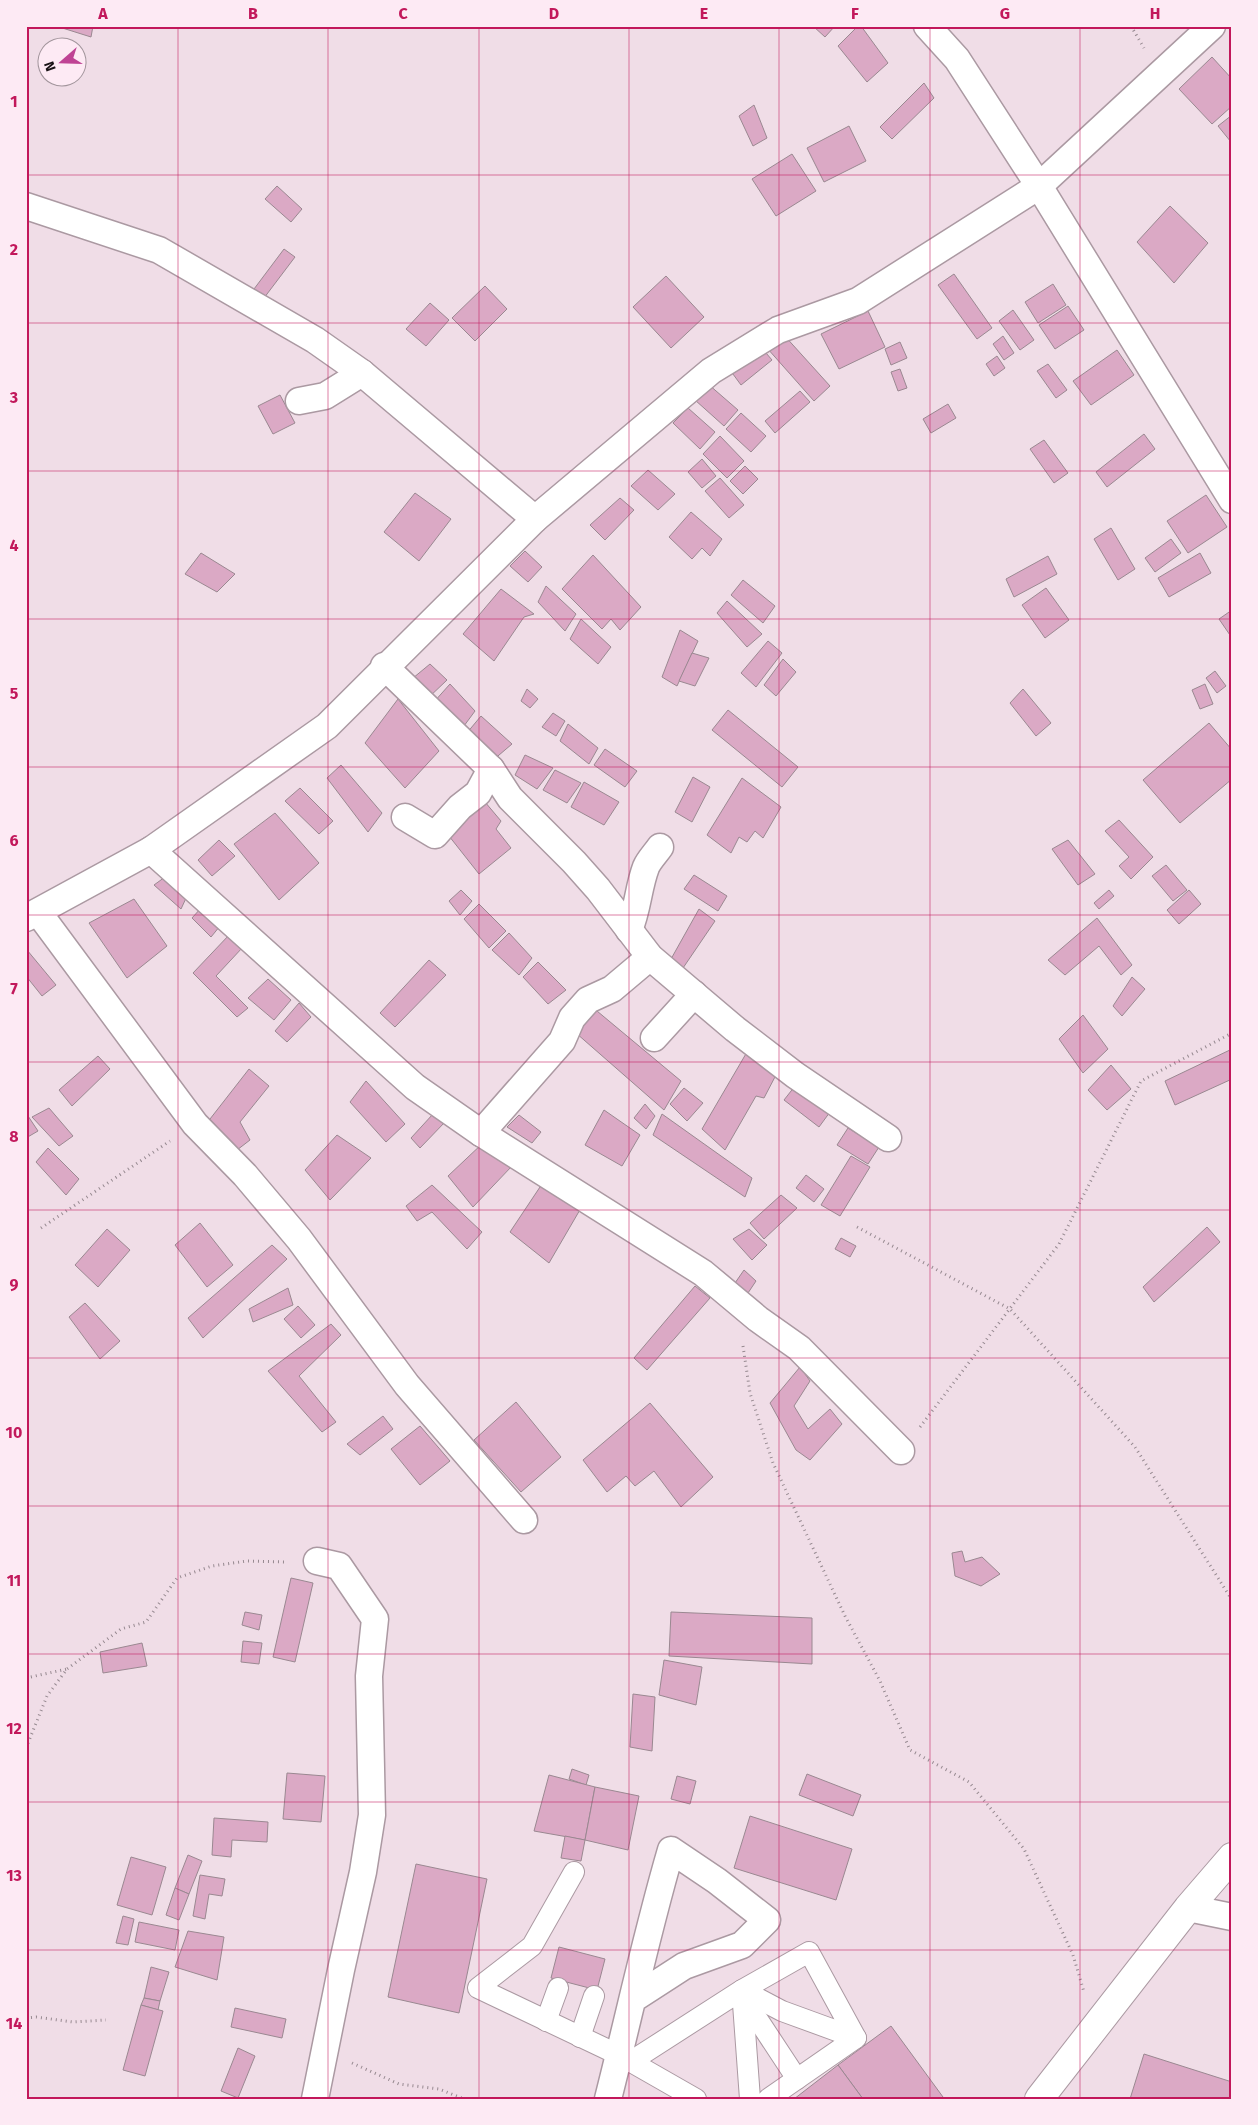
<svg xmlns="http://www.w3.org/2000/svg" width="1258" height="2125" viewBox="0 0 1258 2125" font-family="'Fira Sans',sans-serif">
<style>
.building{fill:#dba9c5;stroke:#9a8891}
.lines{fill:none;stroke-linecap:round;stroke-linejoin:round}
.pedestrian-casing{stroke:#ab99a2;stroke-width:22}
.minor-casing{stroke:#ab99a2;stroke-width:29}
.tertiary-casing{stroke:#ab99a2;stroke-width:30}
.path{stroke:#968990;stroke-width:3;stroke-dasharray:1 4;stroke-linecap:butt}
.pedestrian{stroke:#fff;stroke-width:20}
.minor{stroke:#fff;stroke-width:26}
.tertiary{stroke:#fff;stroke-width:28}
.grid{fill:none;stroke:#c2185b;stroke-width:1;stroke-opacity:0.55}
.neatline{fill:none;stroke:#c2185b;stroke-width:2}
.grid-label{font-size:16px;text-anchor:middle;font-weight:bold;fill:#c2185b}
</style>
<rect width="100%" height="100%" fill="#f0dde7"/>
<g class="building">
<polygon points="56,26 93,26 91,37"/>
<polygon points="813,26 835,26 825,37"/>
<polygon points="858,26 861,26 888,63 867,82 838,46"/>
<polygon points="1212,57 1232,79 1232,106 1212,124 1179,89"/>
<polygon points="924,83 934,98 892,139 880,127"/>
<polygon points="754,105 767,138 753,146 739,116"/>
<polygon points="1232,115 1232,142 1231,142 1218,126"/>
<polygon points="849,126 866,161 824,182 807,148"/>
<polygon points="792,154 816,191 776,216 752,179"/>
<polygon points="277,186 302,209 291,222 265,199"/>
<polygon points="1170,206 1208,243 1174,283 1137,242"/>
<polygon points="284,249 295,257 264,298 254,289"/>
<polygon points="954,274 992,328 977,339 938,285"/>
<polygon points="666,276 704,317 671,348 633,307"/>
<polygon points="1053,284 1066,305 1038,323 1025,302"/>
<polygon points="485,286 507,309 475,341 452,318"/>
<polygon points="430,303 449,320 426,346 406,329"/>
<polygon points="1068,306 1084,330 1055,349 1039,325"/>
<polygon points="1013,310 1034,340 1020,350 999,321"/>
<polygon points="868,311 885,347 839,369 821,334"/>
<polygon points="783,334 830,386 814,401 767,348"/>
<polygon points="1003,336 1014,353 1004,360 993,344"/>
<polygon points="900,342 907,358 891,365 885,349"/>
<polygon points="760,346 772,360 741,385 730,370"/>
<polygon points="1117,350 1134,375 1091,405 1073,381"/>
<polygon points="997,356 1005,368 994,376 986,364"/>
<polygon points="1048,364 1067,390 1056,398 1037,371"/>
<polygon points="900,369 907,388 898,391 891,372"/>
<polygon points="708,384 738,410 724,426 695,400"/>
<polygon points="800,391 810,402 775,433 765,421"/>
<polygon points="280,395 295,423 273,434 258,406"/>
<polygon points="948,404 956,418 931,433 923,419"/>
<polygon points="688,408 715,432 700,449 673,423"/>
<polygon points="741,413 766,436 751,452 726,429"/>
<polygon points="1144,434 1155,449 1107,487 1096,472"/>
<polygon points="720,436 744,461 727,478 703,454"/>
<polygon points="1044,440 1068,473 1054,483 1030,449"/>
<polygon points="702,459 716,476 702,488 688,472"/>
<polygon points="745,466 758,479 743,494 730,481"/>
<polygon points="648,470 675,494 658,510 631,486"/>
<polygon points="720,478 744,505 729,518 705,491"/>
<polygon points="415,493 451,519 419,561 384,532"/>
<polygon points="1206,495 1227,527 1188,553 1167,521"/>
<polygon points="620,498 634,510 605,540 590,525"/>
<polygon points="691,512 722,539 710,556 702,548 692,559 669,537"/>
<polygon points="1111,528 1135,569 1118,580 1094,539"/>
<polygon points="1171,539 1181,553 1155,572 1145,558"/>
<polygon points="525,551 542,567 528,582 510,566"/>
<polygon points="201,553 235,574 217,592 185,574"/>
<polygon points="1200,553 1211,573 1169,597 1158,578"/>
<polygon points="593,555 641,607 620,630 611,619 602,629 562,589"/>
<polygon points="1048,556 1057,574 1014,597 1006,579"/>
<polygon points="743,580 775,606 763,623 731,595"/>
<polygon points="546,586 576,614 565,631 538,602"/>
<polygon points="1046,588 1069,620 1045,638 1022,605"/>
<polygon points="501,589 534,614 524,617 494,661 463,634"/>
<polygon points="727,601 762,634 747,647 717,613"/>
<polygon points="1232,610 1232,638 1219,619"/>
<polygon points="581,619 611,647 598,664 570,639"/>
<polygon points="680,630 698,641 677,686 662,677"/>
<polygon points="768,641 782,653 756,687 741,673"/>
<polygon points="692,653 709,658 695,686 679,681"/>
<polygon points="783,659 796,672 776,696 764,685"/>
<polygon points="430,664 447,680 426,700 407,683"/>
<polygon points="1215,671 1226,686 1217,693 1206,678"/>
<polygon points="450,684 475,711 461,730 433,703"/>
<polygon points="1205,684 1213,704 1200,709 1192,690"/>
<polygon points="527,689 538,699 530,708 521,701"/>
<polygon points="1023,689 1051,723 1036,736 1010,703"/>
<polygon points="398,699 439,751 405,788 365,743"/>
<polygon points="728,710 798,767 782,787 712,730"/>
<polygon points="553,713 565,721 556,736 542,727"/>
<polygon points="481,716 512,744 492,761 466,734"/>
<polygon points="1209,723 1232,750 1232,779 1180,823 1143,780"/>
<polygon points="568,724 598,748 589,764 560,741"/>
<polygon points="605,749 637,771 625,787 594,765"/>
<polygon points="525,755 553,768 537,789 515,775"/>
<polygon points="341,765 382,813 368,832 327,778"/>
<polygon points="555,770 581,783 567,803 543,790"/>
<polygon points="693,777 710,787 692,822 675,812"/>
<polygon points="742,778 781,807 763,838 755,831 747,842 739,837 731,853 707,835"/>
<polygon points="584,782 619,802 604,825 571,807"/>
<polygon points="300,788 333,821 319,834 285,801"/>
<polygon points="485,802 501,821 496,829 511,848 479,874 449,836"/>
<polygon points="275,813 319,863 279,900 234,844"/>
<polygon points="1119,820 1153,857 1131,879 1119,866 1129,857 1105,831"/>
<polygon points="219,840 235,856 212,876 198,860"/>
<polygon points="1068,840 1095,874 1078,885 1052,849"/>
<polygon points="1166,865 1187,890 1173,901 1152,876"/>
<polygon points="694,875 727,896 718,911 684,889"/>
<polygon points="165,877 187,896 181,909 154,885"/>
<polygon points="461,890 472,901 460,915 449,901"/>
<polygon points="1109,890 1114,896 1099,909 1094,903"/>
<polygon points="1189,890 1201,904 1179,924 1167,910"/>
<polygon points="134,899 167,946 127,978 89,923"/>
<polygon points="479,904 506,931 489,948 464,919"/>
<polygon points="201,908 220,926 211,937 192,918"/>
<polygon points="699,909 715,921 683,968 671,959"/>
<polygon points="1097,918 1132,965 1121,975 1099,946 1065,975 1048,960"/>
<polygon points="509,933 532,958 519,975 492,950"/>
<polygon points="230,934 243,947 216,976 248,1008 237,1017 193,973"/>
<polygon points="27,950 56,985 42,996 26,976"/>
<polygon points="429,960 446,975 395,1027 380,1013"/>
<polygon points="538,962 566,990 548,1004 523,977"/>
<polygon points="1132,977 1145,989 1122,1016 1113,1006"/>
<polygon points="268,979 291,1000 274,1020 248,998"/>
<polygon points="299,1003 311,1017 287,1042 275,1031"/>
<polygon points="591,1006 681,1081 664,1110 576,1033"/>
<polygon points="1083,1015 1108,1049 1083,1073 1059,1039"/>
<polygon points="1232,1049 1232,1079 1175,1105 1165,1081"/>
<polygon points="747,1052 777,1073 764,1098 756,1096 725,1150 702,1129"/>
<polygon points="98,1056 110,1069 72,1106 59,1090"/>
<polygon points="1111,1065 1131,1089 1107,1110 1088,1090"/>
<polygon points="249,1069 269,1086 240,1122 250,1140 237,1150 210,1119"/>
<polygon points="366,1081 405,1124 386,1142 350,1102"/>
<polygon points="795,1086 830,1112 819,1127 784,1100"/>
<polygon points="684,1088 703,1103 687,1121 670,1104"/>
<polygon points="645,1104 655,1116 646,1129 634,1118"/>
<polygon points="49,1108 73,1136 59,1146 32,1117"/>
<polygon points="604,1110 640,1135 622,1166 585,1145"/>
<polygon points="26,1113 38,1131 26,1138"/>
<polygon points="433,1114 445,1122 420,1148 411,1138"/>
<polygon points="662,1114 752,1178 745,1197 653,1135"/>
<polygon points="519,1115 541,1132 532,1143 507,1127"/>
<polygon points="848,1128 879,1147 868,1164 837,1145"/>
<polygon points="337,1135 371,1158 330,1200 305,1170"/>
<polygon points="484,1142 512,1166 473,1207 448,1176"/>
<polygon points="48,1148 79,1179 66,1195 36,1162"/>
<polygon points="851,1156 870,1167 840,1216 821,1205"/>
<polygon points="806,1175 824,1189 814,1202 796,1188"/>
<polygon points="542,1184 581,1208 549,1263 510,1232"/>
<polygon points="432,1185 482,1232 467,1249 432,1212 417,1221 406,1206"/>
<polygon points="781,1195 797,1208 764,1239 750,1223"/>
<polygon points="200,1223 233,1265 207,1287 175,1245"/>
<polygon points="1207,1227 1220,1242 1154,1302 1143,1287"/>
<polygon points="107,1229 130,1250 98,1287 75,1265"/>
<polygon points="749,1229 767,1245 752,1260 733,1239"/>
<polygon points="841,1238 856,1246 850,1257 835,1249"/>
<polygon points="272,1245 287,1259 203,1338 188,1318"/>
<polygon points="744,1270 756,1281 748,1293 735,1283"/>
<polygon points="695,1286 710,1298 647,1370 634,1358"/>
<polygon points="288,1288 293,1305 253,1322 249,1309"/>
<polygon points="85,1303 120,1341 100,1359 69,1317"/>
<polygon points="298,1306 315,1325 301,1338 284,1319"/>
<polygon points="331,1324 341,1335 299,1376 336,1422 322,1432 268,1371"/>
<polygon points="800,1367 810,1381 794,1406 808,1429 830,1409 842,1424 810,1460 796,1450 770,1403"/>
<polygon points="516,1402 561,1457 521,1492 474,1440"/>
<polygon points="650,1403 713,1477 681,1507 654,1471 635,1486 626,1476 607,1492 583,1460"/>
<polygon points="383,1416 393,1429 360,1455 347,1444"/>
<polygon points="420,1426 450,1461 420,1485 391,1449"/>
<polygon points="962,1551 965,1562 982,1557 1000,1574 981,1586 955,1576 952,1553"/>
<polygon points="291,1578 313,1583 295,1662 273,1657"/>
<polygon points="245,1612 262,1615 259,1630 242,1625"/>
<polygon points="671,1612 812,1618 812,1664 669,1656"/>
<polygon points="243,1641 262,1643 259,1664 241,1662"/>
<polygon points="142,1643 147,1666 103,1673 100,1652"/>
<polygon points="664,1660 702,1667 696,1705 659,1695"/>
<polygon points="633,1694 655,1697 652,1751 630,1747"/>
<polygon points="572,1769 589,1775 586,1785 569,1779"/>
<polygon points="287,1773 325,1776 321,1822 283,1819"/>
<polygon points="807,1774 861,1795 853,1816 799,1795"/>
<polygon points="549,1775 595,1787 585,1840 534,1831"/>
<polygon points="677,1776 696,1781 690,1804 671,1799"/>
<polygon points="595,1787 639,1796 628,1850 585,1840"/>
<polygon points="750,1816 852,1849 836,1900 734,1868"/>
<polygon points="214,1818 268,1822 267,1842 232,1840 231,1857 212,1855"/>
<polygon points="565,1836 585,1840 581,1861 561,1858"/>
<polygon points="188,1855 202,1861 189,1894 175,1888"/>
<polygon points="131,1857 166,1867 152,1915 117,1905"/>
<polygon points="416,1864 487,1879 459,2013 388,1997"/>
<polygon points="200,1875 225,1879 222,1896 209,1894 205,1919 193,1916"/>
<polygon points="175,1888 189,1894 179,1920 166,1915"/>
<polygon points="123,1916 134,1919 128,1945 116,1943"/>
<polygon points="139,1922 179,1930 175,1950 135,1942"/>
<polygon points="188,1931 224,1937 217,1980 175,1967"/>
<polygon points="559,1947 605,1959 597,1990 551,1978"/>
<polygon points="151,1967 169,1972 160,2001 144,1998"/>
<polygon points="144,1998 160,2001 158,2010 141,2005"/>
<polygon points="141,2005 163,2011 145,2076 123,2070"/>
<polygon points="235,2008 286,2019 282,2038 231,2027"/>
<polygon points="891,2026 943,2097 940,2099 863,2099 838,2065"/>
<polygon points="238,2048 255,2056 238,2098 221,2091"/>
<polygon points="1144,2054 1232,2082 1232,2099 1130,2099"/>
<polygon points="838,2065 863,2099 794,2099"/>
</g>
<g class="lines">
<defs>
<g id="pedestrian">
<polyline points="574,1872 532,1946 478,1988 619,2055 696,2099"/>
<polygon points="809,1952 856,2038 782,2011 742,1990"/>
<polyline points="743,1997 797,2079"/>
<polyline points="546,2021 558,1988"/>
<polyline points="580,2037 594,1996"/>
<polyline points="630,2062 742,1990 750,2099"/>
<polyline points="768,2099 856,2038"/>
</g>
<g id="minor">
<polyline points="927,26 957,59 1039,186 1232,500"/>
<polyline points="26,206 159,250 315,340 362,373 535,519"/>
<polyline points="299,401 325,396 362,373"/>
<polyline points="384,666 491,769 510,798 574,862 598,889 650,957 735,1029 795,1075 888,1138"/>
<polyline points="405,817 435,835 460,807 478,793 491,769"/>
<polyline points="151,850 415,1087 481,1133 703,1273 758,1319 799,1348 901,1451"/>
<polyline points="38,912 195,1124 245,1175 299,1239 407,1385 524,1520"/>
<polyline points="26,918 151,850 327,726 535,519 711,371 778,330 858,301 1039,186 1212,26"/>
<path d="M629,930C638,909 638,888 646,867C649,860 656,853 660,847"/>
<polyline points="654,1038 694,994"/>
<polyline points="481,1133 562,1041 572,1018 588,1000 612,989 650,957"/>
<polyline points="1188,1908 1232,1917"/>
<polyline points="315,2099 341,1970 363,1872 372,1815 369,1676 375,1619 339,1566 317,1561"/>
<path d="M608,2099C629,2016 647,1932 671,1850L717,1881L767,1920L742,1945L684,1966L633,1999"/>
</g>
<polyline id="tertiary" points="1039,2099 1188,1908 1232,1857"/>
</defs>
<use href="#pedestrian" class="pedestrian-casing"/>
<use href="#minor" class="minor-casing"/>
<use href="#tertiary" class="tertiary-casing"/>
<g class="path">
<polyline points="1131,26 1144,48"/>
<polyline points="857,1227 1010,1309 1135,1447 1232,1600"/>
<polyline points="41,1228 170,1141"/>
<polyline points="743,1346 750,1393 773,1463 845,1616 880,1681 910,1750 969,1782 1024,1849 1073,1955 1084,1992"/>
<polyline points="920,1427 1059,1244 1141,1081 1232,1033"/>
<polyline points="26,1678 67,1669"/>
<polyline points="26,1748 47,1696 67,1669 121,1629 146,1622 177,1578 212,1566 247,1561 286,1562"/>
<polyline points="26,2018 36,2017 73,2022 106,2020"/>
<polyline points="352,2063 399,2084 439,2089 464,2099"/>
</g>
<use href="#pedestrian" class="pedestrian"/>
<use href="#minor" class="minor"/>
<use href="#tertiary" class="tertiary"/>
</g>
<path class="grid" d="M178,26V2099M328,26V2099M479,26V2099M629,26V2099M779,26V2099M930,26V2099M1080,26V2099M26,175H1232M26,323H1232M26,471H1232M26,619H1232M26,767H1232M26,915H1232M26,1062H1232M26,1210H1232M26,1358H1232M26,1506H1232M26,1654H1232M26,1802H1232M26,1950H1232"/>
<rect width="1258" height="2125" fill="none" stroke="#fdeaf4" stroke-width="55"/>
<g transform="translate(62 62) rotate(250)"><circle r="24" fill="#fdeaf4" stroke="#a1949b"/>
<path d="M0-4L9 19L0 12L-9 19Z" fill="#bf4394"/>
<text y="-8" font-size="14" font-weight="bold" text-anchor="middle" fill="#181215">N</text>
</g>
<rect x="28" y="28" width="1202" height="2070" class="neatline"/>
<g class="grid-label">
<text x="103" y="19">A</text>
<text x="253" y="19">B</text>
<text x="403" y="19">C</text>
<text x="554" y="19">D</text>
<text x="704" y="19">E</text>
<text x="855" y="19">F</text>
<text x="1005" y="19">G</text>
<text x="1155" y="19">H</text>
<text x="14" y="107">1</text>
<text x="14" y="255">2</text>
<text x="14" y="403">3</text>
<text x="14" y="551">4</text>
<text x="14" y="699">5</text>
<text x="14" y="846">6</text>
<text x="14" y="994">7</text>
<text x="14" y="1142">8</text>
<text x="14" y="1290">9</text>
<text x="14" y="1438">10</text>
<text x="14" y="1586">11</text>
<text x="14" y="1734">12</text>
<text x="14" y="1881">13</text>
<text x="14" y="2029">14</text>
</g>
</svg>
